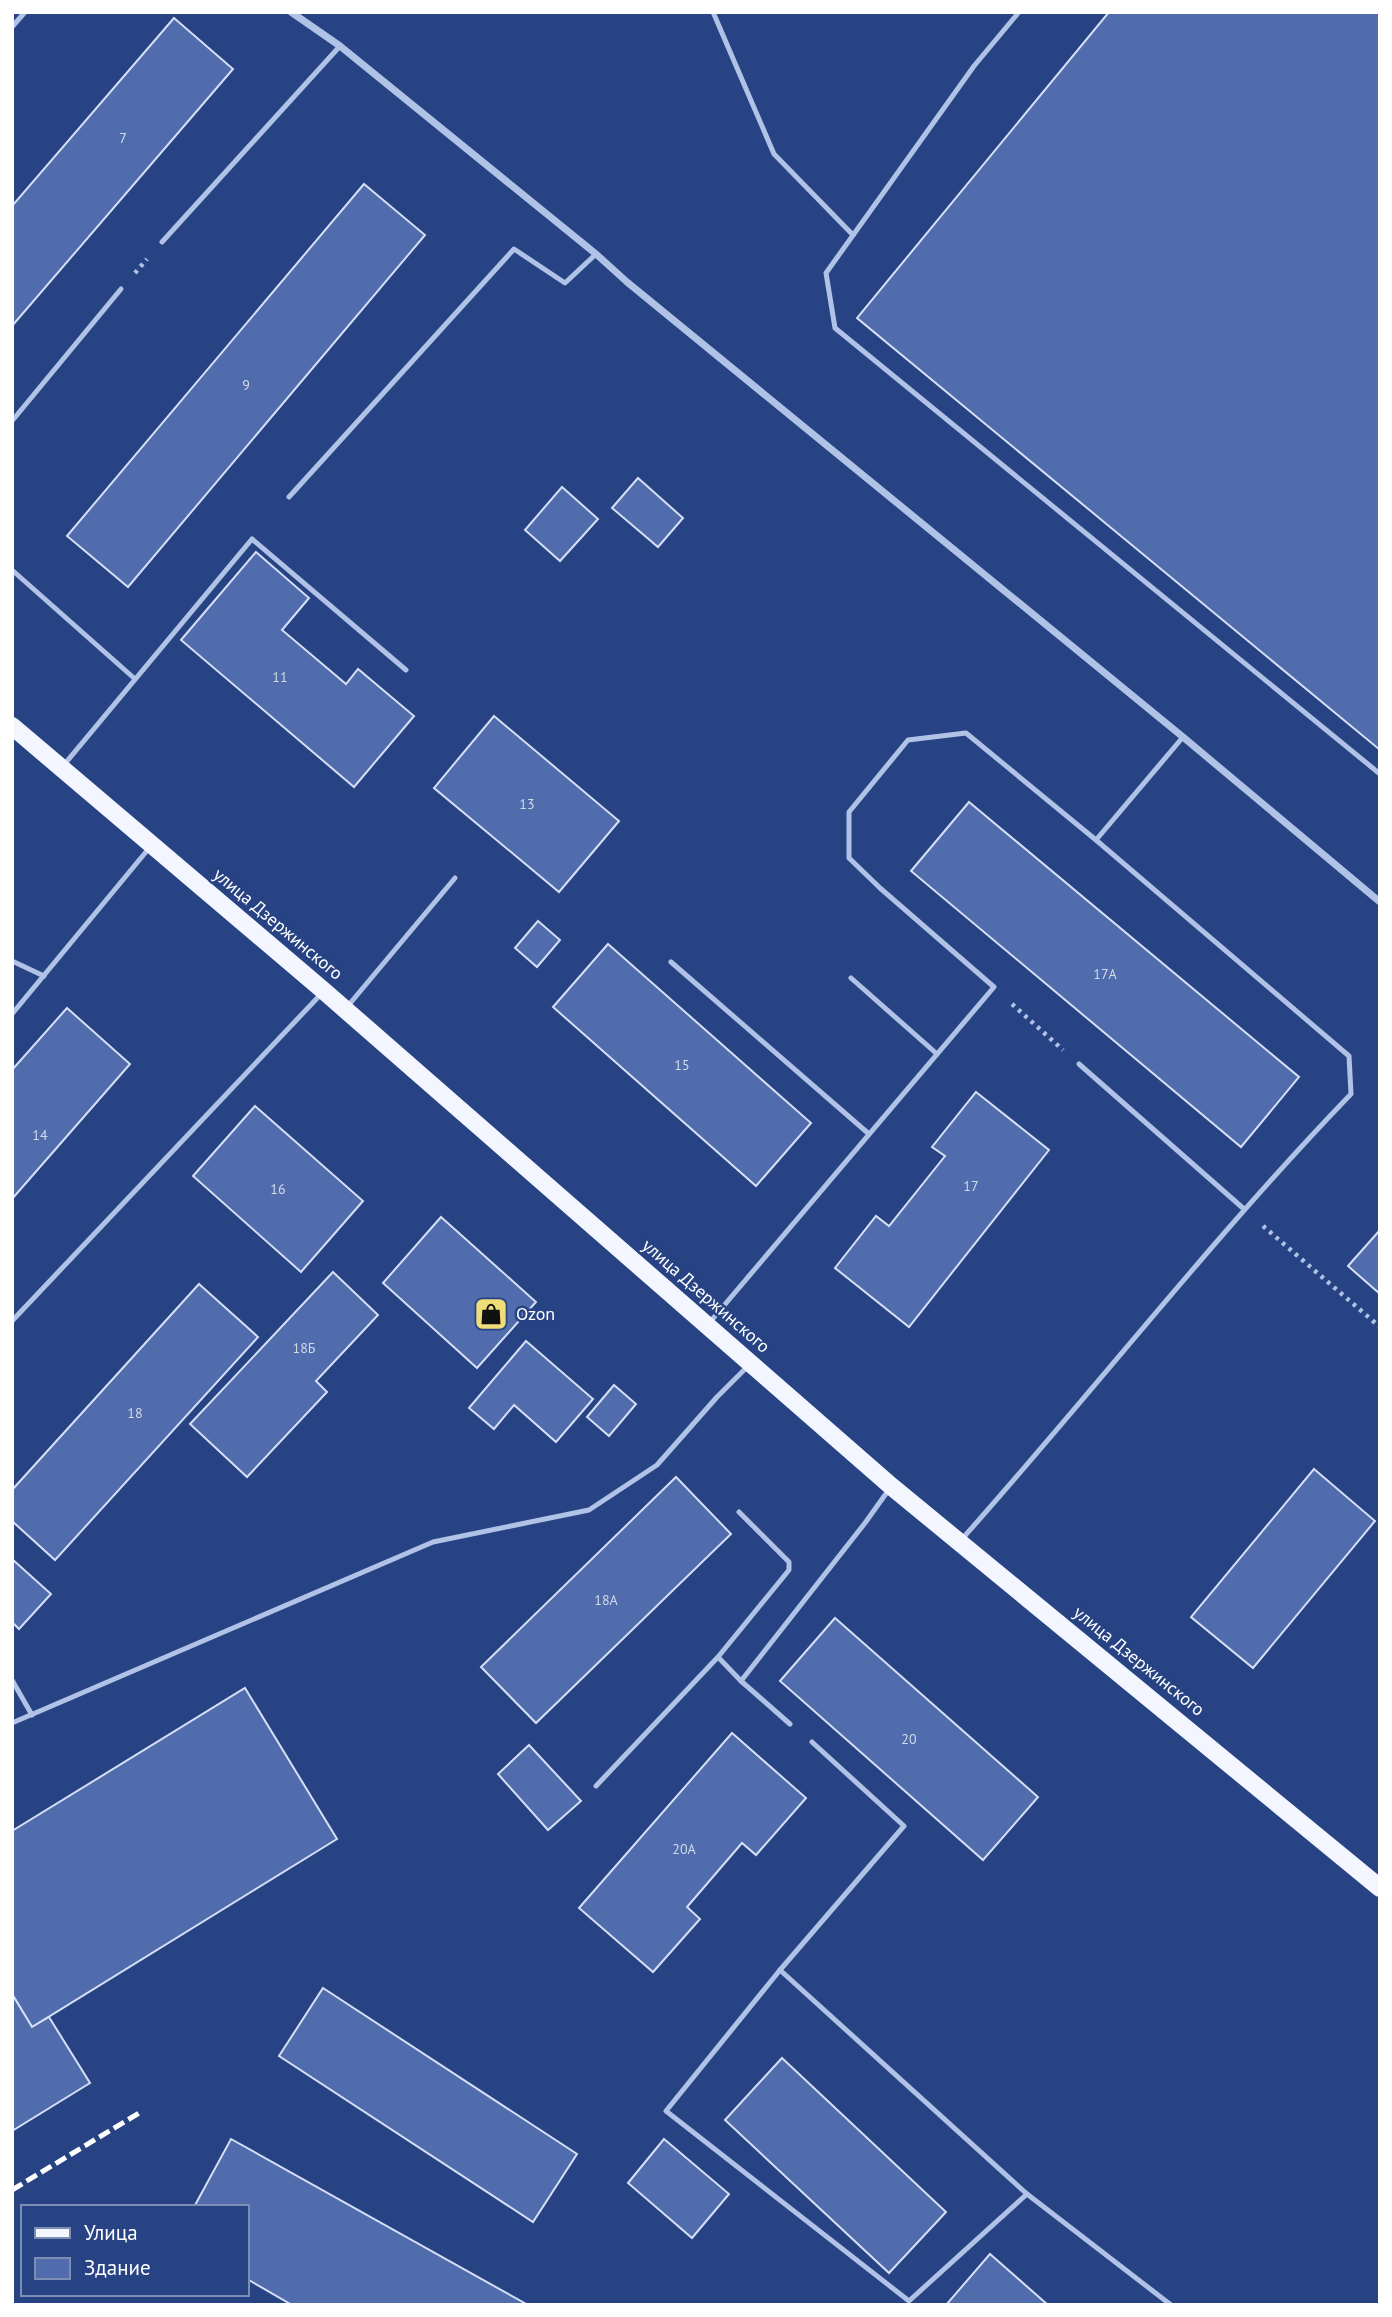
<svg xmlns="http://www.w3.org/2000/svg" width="1392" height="2317" viewBox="0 0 1392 2317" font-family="'PT Sans',sans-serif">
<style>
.building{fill:#506cac;stroke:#d5dff6;stroke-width:2}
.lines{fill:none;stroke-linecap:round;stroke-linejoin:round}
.path{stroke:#b1c2e7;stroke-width:4.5;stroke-dasharray:3.5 5;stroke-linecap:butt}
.service{stroke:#b1c2e7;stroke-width:5}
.minor{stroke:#b1c2e7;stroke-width:7}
.primary{stroke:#f3f6fe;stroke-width:18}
.rail{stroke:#fff;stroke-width:5;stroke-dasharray:12 5;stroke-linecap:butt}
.labels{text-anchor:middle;stroke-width:5;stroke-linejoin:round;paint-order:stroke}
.number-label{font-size:14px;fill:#d3daea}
.street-label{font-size:18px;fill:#fff;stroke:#274384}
.poi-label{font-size:18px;fill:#fff;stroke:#274384;text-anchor:start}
</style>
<rect width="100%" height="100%" fill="#274384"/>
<g class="building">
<polygon points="1109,12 1380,12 1380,750 857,318"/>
<polygon points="174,18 233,69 12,326 12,206"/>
<polygon points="364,184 425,235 128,587 67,536"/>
<polygon points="638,478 683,518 658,547 612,508"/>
<polygon points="562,487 598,519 560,561 525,530"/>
<polygon points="256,552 309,598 282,630 346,684 358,669 414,716 354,787 181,640"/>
<polygon points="494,716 619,821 559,892 434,788"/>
<polygon points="969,802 1299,1077 1241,1147 911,871"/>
<polygon points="538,921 560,940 537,967 515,948"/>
<polygon points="608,944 811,1123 756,1186 553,1007"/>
<polygon points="67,1008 130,1064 12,1199 12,1070"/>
<polygon points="976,1092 1049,1150 909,1327 835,1268 876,1216 889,1226 945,1156 932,1147"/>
<polygon points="255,1106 363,1201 301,1272 193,1176"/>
<polygon points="441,1217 536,1302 477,1368 383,1283"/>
<polygon points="1380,1230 1380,1294 1348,1266"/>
<polygon points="333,1272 378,1315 316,1381 327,1392 247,1477 190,1424"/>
<polygon points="199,1284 258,1337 55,1560 12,1521 12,1490"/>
<polygon points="526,1341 593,1399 556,1442 514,1405 494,1429 469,1408"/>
<polygon points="614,1385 636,1404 609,1436 587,1417"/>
<polygon points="1314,1469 1375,1521 1253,1668 1191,1617"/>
<polygon points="676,1477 731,1534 536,1723 481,1667"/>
<polygon points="12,1559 51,1594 19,1629 12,1622"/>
<polygon points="835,1618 1038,1797 983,1860 780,1681"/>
<polygon points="245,1688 337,1839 32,2027 12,1994 12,1831"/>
<polygon points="732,1733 806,1798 756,1855 742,1843 687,1907 700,1919 653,1972 579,1908"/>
<polygon points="529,1745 581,1801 548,1830 498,1774"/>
<polygon points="323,1988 577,2154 533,2222 279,2056"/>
<polygon points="12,1994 32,2027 49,2017 90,2083 12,2131"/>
<polygon points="782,2058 946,2212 889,2273 725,2120"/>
<polygon points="231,2139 528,2305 292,2305 247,2279 247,2207 194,2207"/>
<polygon points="664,2139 729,2194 692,2238 628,2183"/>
<polygon points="990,2254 1048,2305 946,2305"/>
</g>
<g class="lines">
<g class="path">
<polyline points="135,273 147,259"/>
<polyline points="1012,1004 1063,1050"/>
<polyline points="1263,1226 1380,1327"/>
</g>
<g class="service">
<polyline points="713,12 774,154 853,235"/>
<polyline points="1019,12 974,66 826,273 835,328 1380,774"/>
<polyline points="12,27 25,12"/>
<polyline points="162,242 340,46"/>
<polyline points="12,421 121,289"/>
<polyline points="289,497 514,249 565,283 596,254"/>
<polyline points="12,570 135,679"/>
<polyline points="63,766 252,539 406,670"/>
<polyline points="1096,840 1183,737"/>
<polyline points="12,961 44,976"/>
<polyline points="671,962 869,1134"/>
<polyline points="851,978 937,1054"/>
<polyline points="347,1007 455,878"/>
<polyline points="12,1014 150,847"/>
<polyline points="1079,1064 1244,1209"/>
<polyline points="12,1321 322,993"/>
<path d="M710,1322L994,987L880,888L849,858V812L908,740L966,733L1096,840L1349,1056L1351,1094C1214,1236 1093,1392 962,1539"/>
<polyline points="718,1657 789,1570 789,1562 739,1512"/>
<polyline points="12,1680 32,1715"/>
<polyline points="12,1723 433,1542 589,1510 657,1465 717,1397 749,1365"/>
<polyline points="790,1724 741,1681 865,1523 890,1488"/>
<polyline points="812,1742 904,1826 780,1970 1027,2194 1171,2305"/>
<polyline points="596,1786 718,1657 741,1681"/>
<polyline points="780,1970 666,2111 909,2301 1027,2194"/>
</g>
<polyline class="minor" points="291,12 340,46 596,254 627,282 1183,737 1380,902"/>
<polyline class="primary" points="12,726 324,991 891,1486 1380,1888"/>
<polyline class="rail" points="12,2190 139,2113"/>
</g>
<defs>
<symbol id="shop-square" viewBox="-11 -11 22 22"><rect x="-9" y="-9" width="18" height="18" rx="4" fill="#efdd77" stroke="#274384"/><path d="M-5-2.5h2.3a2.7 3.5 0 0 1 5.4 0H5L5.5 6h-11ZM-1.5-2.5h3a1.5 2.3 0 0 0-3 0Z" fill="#111"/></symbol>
</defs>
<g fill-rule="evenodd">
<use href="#shop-square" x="472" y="1295" width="38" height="38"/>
</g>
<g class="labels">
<g class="number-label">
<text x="123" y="143">7</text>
<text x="246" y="390">9</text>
<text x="280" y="682">11</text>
<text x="527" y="809">13</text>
<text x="1105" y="979">17А</text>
<text x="682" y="1070">15</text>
<text x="40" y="1140">14</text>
<text x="971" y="1191">17</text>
<text x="278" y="1194">16</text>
<text x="304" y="1353">18Б</text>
<text x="135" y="1418">18</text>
<text x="606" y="1605">18А</text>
<text x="909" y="1744">20</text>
<text x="684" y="1854">20А</text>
</g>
<g class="street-label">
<text transform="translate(278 924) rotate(40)" y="6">улица Дзержинского</text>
<text transform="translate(706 1296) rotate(41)" y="6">улица Дзержинского</text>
<text transform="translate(1139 1661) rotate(39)" y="6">улица Дзержинского</text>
</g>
<g class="poi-label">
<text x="516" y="1320">Ozon</text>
</g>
</g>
<rect width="1392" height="2317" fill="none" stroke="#ffffff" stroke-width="28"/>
<rect x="21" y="2205" width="228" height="91" fill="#274384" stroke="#7d8eb5" stroke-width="2"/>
<rect x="35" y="2228" width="35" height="10" fill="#f3f6fe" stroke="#7d8eb5" stroke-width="2"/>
<text x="84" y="2240" font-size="21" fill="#ffffff">Улица</text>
<rect x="35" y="2258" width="35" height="21" fill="#506cac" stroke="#7d8eb5" stroke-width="2"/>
<text x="84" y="2275" font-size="21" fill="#ffffff">Здание</text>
</svg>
